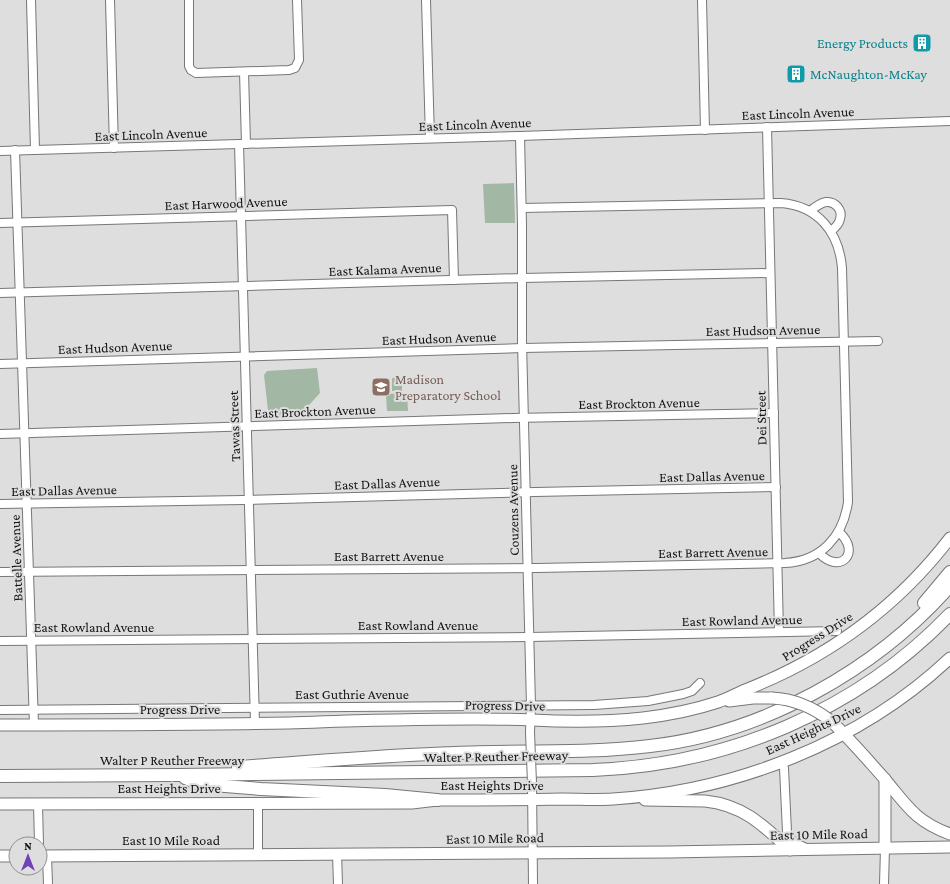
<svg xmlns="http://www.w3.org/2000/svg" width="950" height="884" viewBox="0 0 950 884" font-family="'Crimson Pro',serif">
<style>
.green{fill:#a2b8a4}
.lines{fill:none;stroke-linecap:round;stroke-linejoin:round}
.minor-casing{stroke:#777778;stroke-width:10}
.major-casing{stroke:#777778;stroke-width:13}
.highway-casing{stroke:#777778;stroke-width:14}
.minor{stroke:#fff;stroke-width:8}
.major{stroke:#fff;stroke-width:11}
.highway{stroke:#fff;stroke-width:12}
.minor-bridge-casing{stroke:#777778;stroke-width:10;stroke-linecap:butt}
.major-bridge-casing{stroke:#777778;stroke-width:13;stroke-linecap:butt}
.minor-bridge{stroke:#fff;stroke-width:8}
.major-bridge{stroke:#fff;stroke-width:11}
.labels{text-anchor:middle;stroke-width:4;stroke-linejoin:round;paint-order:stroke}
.culture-label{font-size:14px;fill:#0d838f;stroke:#dededf;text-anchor:end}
.street-label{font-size:14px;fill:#151515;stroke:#dededf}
.education-label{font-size:14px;fill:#785e54;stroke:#dededf;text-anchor:start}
</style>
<rect width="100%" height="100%" fill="#dededf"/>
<g class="green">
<polygon points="514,183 515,223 485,223 483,184"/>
<polygon points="317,368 320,393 300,415 269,419 264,375 267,371"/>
<rect x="392" y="378" width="10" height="13"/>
<polygon points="407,393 408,411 387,411 386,394"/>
</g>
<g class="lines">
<defs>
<g id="minor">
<polyline points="31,0 35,150"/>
<polyline points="110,0 114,148"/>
<polyline points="189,0 189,66 191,70 196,73 289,70 295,68 299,60 297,0"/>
<polyline points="426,0 430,138"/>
<polyline points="702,0 705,130"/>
<polyline points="244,72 246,144"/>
<polyline points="767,127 779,632"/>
<polyline points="520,136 522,225 522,342 531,706 530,732"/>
<polyline points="239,144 255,723"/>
<polyline points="15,150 34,725"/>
<polyline points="0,151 520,136 950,121"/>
<path d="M810,211C815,207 820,203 826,202C835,201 843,210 840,219C839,224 835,228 831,231"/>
<polyline points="0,223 452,210 454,280"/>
<polyline points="0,293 522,278 770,273"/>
<polyline points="0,364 523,348 878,341"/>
<polyline points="0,434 513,418 774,413"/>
<polyline points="0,504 243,500 535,492 776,487"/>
<path d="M819,553C840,575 862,553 839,532"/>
<path d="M0,572L537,568L785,563C821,561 843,537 848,502L842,268C839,232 818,206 781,203L522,208"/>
<polyline points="0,641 529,637 837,631"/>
<polyline points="0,710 594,705 648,701 683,694 692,691 700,683"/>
<path d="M782,762L784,768L787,832C790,842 798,844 806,848"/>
<polyline points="532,783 533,884"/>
<polyline points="258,803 258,855"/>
<polyline points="38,804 39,844"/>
<polyline points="337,854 338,884"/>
<polyline points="47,856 48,884"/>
<polyline points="884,884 885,848"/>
</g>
<g id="major">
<polyline points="729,701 753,698 772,698"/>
<path d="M831,721C849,738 866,758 883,777C906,804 914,821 950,834"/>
<path d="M0,725C96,725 193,725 289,723C324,722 360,720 395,720C441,719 487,718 532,720C569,722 606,722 643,718C668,715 694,710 718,702C727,699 736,694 745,690C827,658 897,607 950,538"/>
<path d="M645,800L705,801C743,805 763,825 790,850"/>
<path d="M0,804L412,803L437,800C479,800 520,800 561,799C578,799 596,800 613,799C735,791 860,743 950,658"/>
<polyline points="885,848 885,779"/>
<polyline points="0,856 16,856"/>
<polyline points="40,856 669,852 950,847"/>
</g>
<g id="highway">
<polyline points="924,603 950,572"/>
<path d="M238,767C310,762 383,755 455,753C520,750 585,754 650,746C763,733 875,671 950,586"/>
<path d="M0,776L178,775L593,770C727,765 857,711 950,614"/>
<polyline points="185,778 200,784 261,789 385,795 437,800"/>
</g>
</defs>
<use href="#minor" class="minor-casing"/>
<use href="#major" class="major-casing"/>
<use href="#highway" class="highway-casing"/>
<use href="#minor" class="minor"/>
<use href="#major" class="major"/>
<use href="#highway" class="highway"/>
<defs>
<polyline id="minor-bridge" points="530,732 532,783"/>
<path id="major-bridge" d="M772,698C794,699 814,708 831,721"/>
</defs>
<use href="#minor-bridge" class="minor-bridge-casing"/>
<use href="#major-bridge" class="major-bridge-casing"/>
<use href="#minor-bridge" class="minor-bridge"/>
<use href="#major-bridge" class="major-bridge"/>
</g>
<defs>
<symbol id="building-square" viewBox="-11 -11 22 22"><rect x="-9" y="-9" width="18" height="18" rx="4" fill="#0f9aa8" stroke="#dededf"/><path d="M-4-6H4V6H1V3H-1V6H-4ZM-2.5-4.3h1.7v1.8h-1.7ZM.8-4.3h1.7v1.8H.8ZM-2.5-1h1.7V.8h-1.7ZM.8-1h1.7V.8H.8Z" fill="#fff"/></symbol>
<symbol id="school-square" viewBox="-11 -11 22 22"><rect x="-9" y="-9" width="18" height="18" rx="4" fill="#8d6e63" stroke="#dededf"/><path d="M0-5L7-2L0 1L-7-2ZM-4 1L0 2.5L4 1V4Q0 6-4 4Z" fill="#fff"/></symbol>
</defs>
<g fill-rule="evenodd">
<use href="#building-square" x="911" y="32" width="22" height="22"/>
<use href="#building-square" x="785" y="63" width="22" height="22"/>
<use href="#school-square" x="370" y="376" width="22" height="22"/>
</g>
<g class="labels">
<g class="culture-label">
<text x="908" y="48">Energy Products</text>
<text x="810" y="79" text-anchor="start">McNaughton-McKay</text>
</g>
<g class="street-label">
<text transform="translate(798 113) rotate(-2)" y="5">East Lincoln Avenue</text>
<text transform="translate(475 124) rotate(-2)" y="5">East Lincoln Avenue</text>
<text transform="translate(151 134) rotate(-2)" y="5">East Lincoln Avenue</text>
<text transform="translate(226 203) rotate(-2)" y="5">East Harwood Avenue</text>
<text transform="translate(385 269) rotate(-2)" y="5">East Kalama Avenue</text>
<text transform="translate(763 330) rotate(-1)" y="5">East Hudson Avenue</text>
<text transform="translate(439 338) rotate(-2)" y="5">East Hudson Avenue</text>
<text transform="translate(115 347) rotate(-2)" y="5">East Hudson Avenue</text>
<text transform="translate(639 403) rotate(-1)" y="5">East Brockton Avenue</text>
<text transform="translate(315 411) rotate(-2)" y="5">East Brockton Avenue</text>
<text transform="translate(761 418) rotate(-91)" y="5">Dei Street</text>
<text transform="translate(234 426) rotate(-92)" y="5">Tawas Street</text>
<text transform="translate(712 476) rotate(-1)" y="5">East Dallas Avenue</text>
<text transform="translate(387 483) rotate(-2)" y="5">East Dallas Avenue</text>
<text transform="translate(64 490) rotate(-1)" y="5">East Dallas Avenue</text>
<text transform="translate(513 510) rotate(-91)" y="5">Couzens Avenue</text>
<text transform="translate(713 552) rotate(-1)" y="5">East Barrett Avenue</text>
<text x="389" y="561">East Barrett Avenue</text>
<text transform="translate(16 558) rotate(-92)" y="5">Battelle Avenue</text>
<text transform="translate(742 620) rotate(-1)" y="5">East Rowland Avenue</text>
<text x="418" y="630">East Rowland Avenue</text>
<text x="94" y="632">East Rowland Avenue</text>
<text transform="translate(817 636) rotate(-32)" y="5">Progress Drive</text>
<text x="352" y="699">East Guthrie Avenue</text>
<text transform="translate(505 705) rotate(1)" y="5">Progress Drive</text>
<text x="180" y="714">Progress Drive</text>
<text transform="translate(813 729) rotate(-25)" y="5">East Heights Drive</text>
<text transform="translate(496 756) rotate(-1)" y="5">Walter P Reuther Freeway</text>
<text x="172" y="765">Walter P Reuther Freeway</text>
<text x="492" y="790">East Heights Drive</text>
<text x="169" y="793">East Heights Drive</text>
<text transform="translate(819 834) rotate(-1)" y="5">East 10 Mile Road</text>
<text transform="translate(495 838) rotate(-1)" y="5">East 10 Mile Road</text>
<text x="171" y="845">East 10 Mile Road</text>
</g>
<g class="education-label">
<text x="395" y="384">Madison<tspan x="395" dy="16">Preparatory School</tspan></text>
</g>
</g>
<g transform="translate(28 856)"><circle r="19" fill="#dededf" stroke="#8e8e8e"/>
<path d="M0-3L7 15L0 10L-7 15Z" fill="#7141b8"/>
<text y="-6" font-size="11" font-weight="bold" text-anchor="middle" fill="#151515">N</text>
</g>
</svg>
